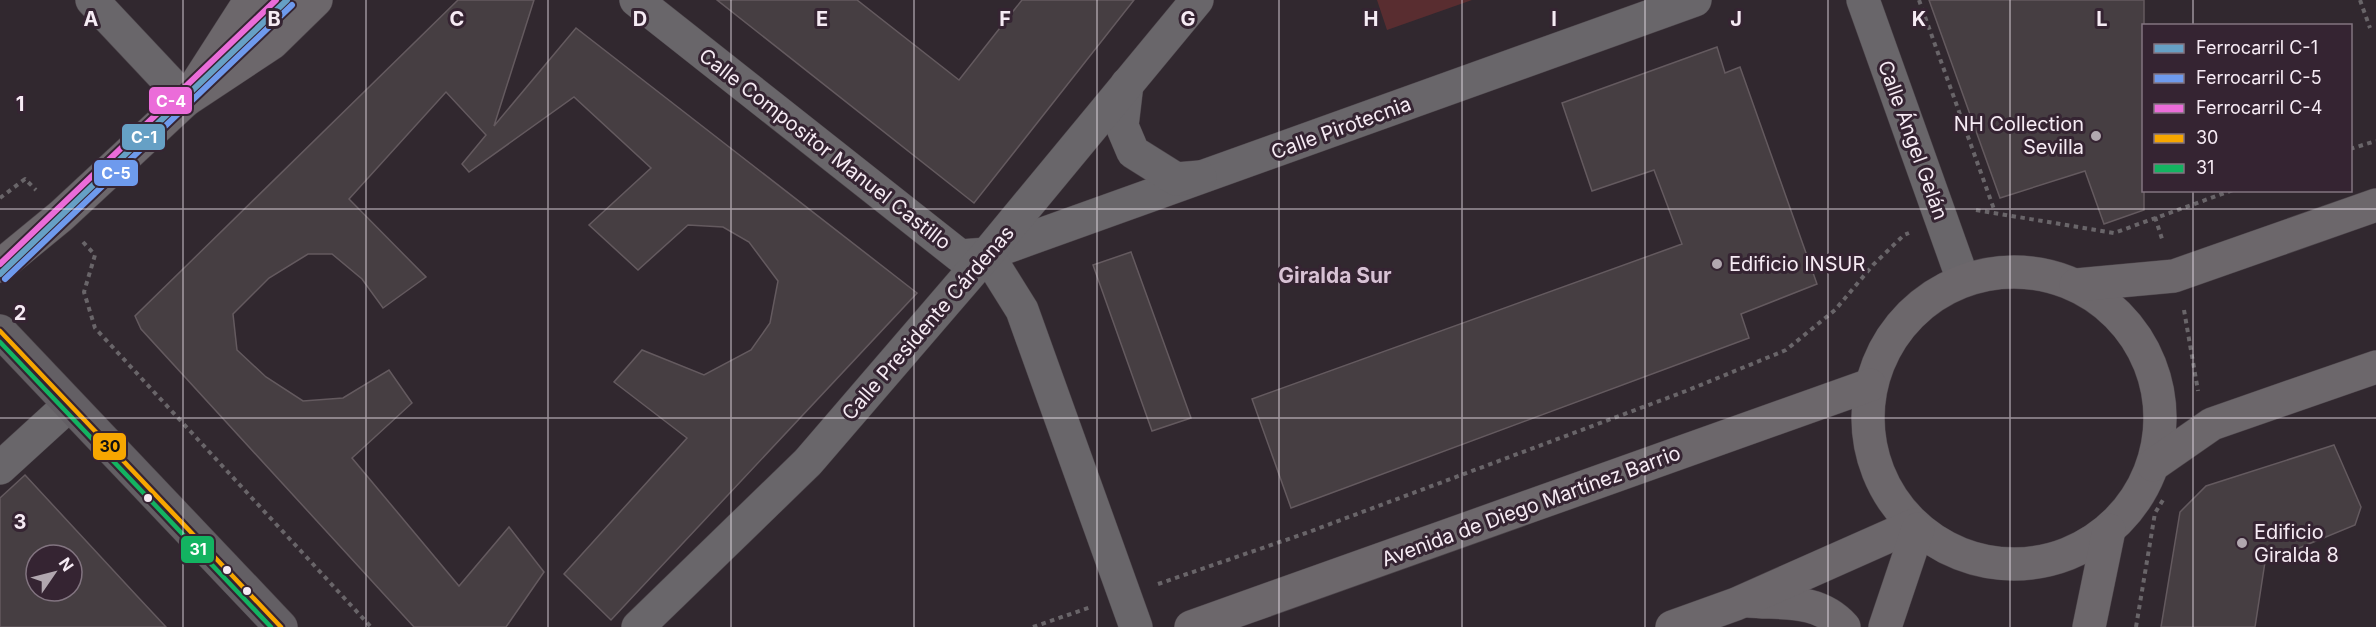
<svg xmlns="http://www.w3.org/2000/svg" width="2376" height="627" viewBox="0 0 2376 627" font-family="Inter,sans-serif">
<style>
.green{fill:#592d30}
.building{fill:#463e42;stroke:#645a5f;stroke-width:1.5;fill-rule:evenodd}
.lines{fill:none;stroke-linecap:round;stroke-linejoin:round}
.street-casing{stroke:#4c444a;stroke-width:34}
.secondary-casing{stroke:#4c444a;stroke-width:34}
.primary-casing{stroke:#4c444a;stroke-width:34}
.path{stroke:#696569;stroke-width:4;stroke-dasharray:4.5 4.5;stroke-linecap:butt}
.street{stroke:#69666a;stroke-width:33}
.secondary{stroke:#635f64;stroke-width:33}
.primary{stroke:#6c676b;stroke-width:33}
.bus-1-casing{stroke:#352432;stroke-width:9}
.bus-2-casing{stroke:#352432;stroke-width:9}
.bus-1{stroke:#f7a600;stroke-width:4.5}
.bus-2{stroke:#13b361;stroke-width:4.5}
.rail-1-casing{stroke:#352432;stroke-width:10}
.rail-2-casing{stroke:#352432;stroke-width:10}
.rail-3-casing{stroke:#352432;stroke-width:10}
.rail-1{stroke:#66a0c5;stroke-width:6}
.rail-2{stroke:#6e9aed;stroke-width:6}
.rail-3{stroke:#eb6cd9;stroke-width:6}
.grid{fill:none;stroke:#f6ebf4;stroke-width:1.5;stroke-opacity:0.55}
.poi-dot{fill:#b1a7af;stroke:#352432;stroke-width:2}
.bus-dot{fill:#f6ebf4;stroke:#352432;stroke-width:2}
.labels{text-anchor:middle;stroke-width:6;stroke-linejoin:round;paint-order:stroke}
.poi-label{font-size:20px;fill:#f6ebf4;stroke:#352432;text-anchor:start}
.street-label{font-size:20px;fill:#f6ebf4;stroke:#352432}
.neighbourhood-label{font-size:21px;font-weight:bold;fill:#d7c2d4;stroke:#352432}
.grid-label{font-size:20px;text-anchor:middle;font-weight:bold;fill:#f6ebf4;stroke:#352432;stroke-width:6;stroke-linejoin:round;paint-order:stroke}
.line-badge{stroke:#352432;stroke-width:2}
.badge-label{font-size:16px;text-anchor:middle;font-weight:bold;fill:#fff}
.pale-badge-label{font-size:16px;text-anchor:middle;font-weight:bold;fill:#111}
</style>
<rect width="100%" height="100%" fill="#31282f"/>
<polygon class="green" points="1377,0 1472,0 1387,30"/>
<g class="building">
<polygon points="458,0 534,0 494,126 576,28 917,293 611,620 564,574 687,438 614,382 642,350 704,375 751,350 770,323 778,281 749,242 723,227 688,225 638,270 589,225 651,168 574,97 469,172 462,164 486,135 446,92 349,199 426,277 383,308 362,279 332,254 308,254 269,278 233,314 237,350 266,377 303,401 343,398 389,370 412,403 352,458 459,586 509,527 544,572 506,627 414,627 141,329 135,316"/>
<polygon points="717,0 857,0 959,80 1022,0 1134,0 974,203"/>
<polygon points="1929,0 2144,0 2144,210 2104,224 2085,171 2000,198"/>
<polygon points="1717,47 1725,73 1740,67 1817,284 1741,314 1749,338 1291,508 1252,399 1682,244 1654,170 1592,191 1562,103"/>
<polygon points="1131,252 1191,418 1152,431 1093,265"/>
<polygon points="2334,445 2361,507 2355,525 2265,562 2255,627 2161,627 2180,512 2206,486"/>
<path d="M25,475L137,596L166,627H0V498ZM36,555H72V591H36Z"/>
</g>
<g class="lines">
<defs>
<g id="street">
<polyline points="92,0 186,100"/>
<polyline points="636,0 960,256 987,254 1695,0"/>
<polyline points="1863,0 1963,280"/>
<polyline points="1127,84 1122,126 1133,152 1176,179 1200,177"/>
<polyline points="987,254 1022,310 1136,627"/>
<polyline points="0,468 69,405"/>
<polyline points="638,627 808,462 987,254 1197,0"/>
</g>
<polyline id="secondary" points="0,331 281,627"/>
<g id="primary">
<polyline points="192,91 244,10 254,0"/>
<polyline points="0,266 61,216 186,100 272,43 316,0"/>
<circle cx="2014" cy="418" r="146"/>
<polyline points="2076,285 2174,276 2376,205"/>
<polyline points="2153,465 2212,424 2376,367"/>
<path d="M1748,601C1784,604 1818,598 1844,627"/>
<polyline points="1191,627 1870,385"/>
<polyline points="1672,627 1736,604 1914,525"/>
<polyline points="1885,627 1918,529"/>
<polyline points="2089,627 2109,530"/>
</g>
</defs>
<use href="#street" class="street-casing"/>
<use href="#secondary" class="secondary-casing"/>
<use href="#primary" class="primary-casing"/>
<g class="path">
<polyline points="1919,0 1995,212"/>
<polyline points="2360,0 2370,28"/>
<polyline points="2350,149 2376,141"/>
<polyline points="0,198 25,179 36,190"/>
<polyline points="1976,210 2114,233 2233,190"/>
<polyline points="2155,217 2163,242"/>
<polyline points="83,242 95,255 84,292 95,328 371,627"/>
<polyline points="2184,310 2198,391"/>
<polyline points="1158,584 1306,533 1686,391 1786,350 1835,310 1873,265 1904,235 1909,233"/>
<polyline points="1033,627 1091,607"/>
<polyline points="2136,627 2155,513 2163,500"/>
</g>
<use href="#street" class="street"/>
<use href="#secondary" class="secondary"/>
<use href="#primary" class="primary"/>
<defs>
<polyline id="bus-1" points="0,331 281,627"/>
<polyline id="bus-2" points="0,342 271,627"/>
</defs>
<use href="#bus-1" class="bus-1-casing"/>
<use href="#bus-2" class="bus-2-casing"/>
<use href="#bus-1" class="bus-1"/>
<use href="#bus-2" class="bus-2"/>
<defs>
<polyline id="rail-1" points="0,274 287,0"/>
<polyline id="rail-2" points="5,279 292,5"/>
<polyline id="rail-3" points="0,264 276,0"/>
</defs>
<use href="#rail-1" class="rail-1-casing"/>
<use href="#rail-2" class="rail-2-casing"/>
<use href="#rail-3" class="rail-3-casing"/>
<use href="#rail-1" class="rail-1"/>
<use href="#rail-2" class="rail-2"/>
<use href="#rail-3" class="rail-3"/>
</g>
<path class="grid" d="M183,0V627M366,0V627M548,0V627M731,0V627M914,0V627M1097,0V627M1279,0V627M1462,0V627M1645,0V627M1828,0V627M2010,0V627M2193,0V26M2193,190V627M0,209H2376M0,418H2376"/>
<g class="poi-dot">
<circle cx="2096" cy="136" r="6"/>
<circle cx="1717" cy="264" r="6"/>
<circle cx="2242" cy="543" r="6"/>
</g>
<g class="bus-dot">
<circle cx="148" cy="498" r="5"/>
<circle cx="227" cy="570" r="5"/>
<circle cx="247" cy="591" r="5"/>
</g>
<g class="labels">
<g class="poi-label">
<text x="2084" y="131" text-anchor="end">NH Collection<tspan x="2084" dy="23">Sevilla</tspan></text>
<text x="1729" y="271">Edificio INSUR</text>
<text x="2254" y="539">Edificio<tspan x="2254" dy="23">Giralda 8</tspan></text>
</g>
<g class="street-label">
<text transform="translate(1341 128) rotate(-20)" y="7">Calle Pirotecnia</text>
<text transform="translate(1913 140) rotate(70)" y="7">Calle Ángel Gelán</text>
<text transform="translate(825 149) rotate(38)" y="7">Calle Compositor Manuel Castillo</text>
<text transform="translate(928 323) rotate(-49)" y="7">Calle Presidente Cárdenas</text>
<text transform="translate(1531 506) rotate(-20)" y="7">Avenida de Diego Martínez Barrio</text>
</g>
<g class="neighbourhood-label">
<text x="1335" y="283">Giralda Sur</text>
</g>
</g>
<g class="grid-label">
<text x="91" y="26">A</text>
<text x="274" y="26">B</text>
<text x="457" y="26">C</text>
<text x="640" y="26">D</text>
<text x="822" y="26">E</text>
<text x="1005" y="26">F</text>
<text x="1188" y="26">G</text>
<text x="1371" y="26">H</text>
<text x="1554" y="26">I</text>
<text x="1736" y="26">J</text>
<text x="1919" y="26">K</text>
<text x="2102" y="26">L</text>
<text x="20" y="111">1</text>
<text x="20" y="320">2</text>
<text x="20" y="529">3</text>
</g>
<g class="line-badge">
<rect x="148" y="86" width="45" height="29" rx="6" fill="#eb6cd9"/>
<rect x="121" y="123" width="45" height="28" rx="6" fill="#66a0c5"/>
<rect x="93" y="159" width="46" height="28" rx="6" fill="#6e9aed"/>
<rect x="92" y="432" width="35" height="29" rx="6" fill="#f7a600"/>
<rect x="180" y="535" width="35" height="29" rx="6" fill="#13b361"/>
</g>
<g class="badge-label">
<text x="171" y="107">C-4</text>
<text x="144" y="143">C-1</text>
<text x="116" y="179">C-5</text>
<text x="198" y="555">31</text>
</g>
<g class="pale-badge-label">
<text x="110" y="452">30</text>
</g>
<rect x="2142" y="24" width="210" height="168" fill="#352432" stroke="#827480" stroke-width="1.5"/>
<rect x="2154" y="44" width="30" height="9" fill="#66a0c5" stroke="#827480" stroke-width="1.5"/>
<text x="2196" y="54" font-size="18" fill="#f6ebf4">Ferrocarril C-1</text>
<rect x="2154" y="74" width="30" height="9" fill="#6e9aed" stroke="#827480" stroke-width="1.5"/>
<text x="2196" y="84" font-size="18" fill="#f6ebf4">Ferrocarril C-5</text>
<rect x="2154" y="104" width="30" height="9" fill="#eb6cd9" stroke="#827480" stroke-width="1.5"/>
<text x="2196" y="114" font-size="18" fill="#f6ebf4">Ferrocarril C-4</text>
<rect x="2154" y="134" width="30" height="9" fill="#f7a600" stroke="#827480" stroke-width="1.5"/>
<text x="2196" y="144" font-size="18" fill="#f6ebf4">30</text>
<rect x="2154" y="164" width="30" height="9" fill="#13b361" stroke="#827480" stroke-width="1.5"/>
<text x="2196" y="174" font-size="18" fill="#f6ebf4">31</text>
<g transform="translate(54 573) rotate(55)"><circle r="28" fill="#352432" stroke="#827480" stroke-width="1.5"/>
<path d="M0-4.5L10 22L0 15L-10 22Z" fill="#b1a7af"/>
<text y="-9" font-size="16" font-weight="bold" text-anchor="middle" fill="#f6ebf4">N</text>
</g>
</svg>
